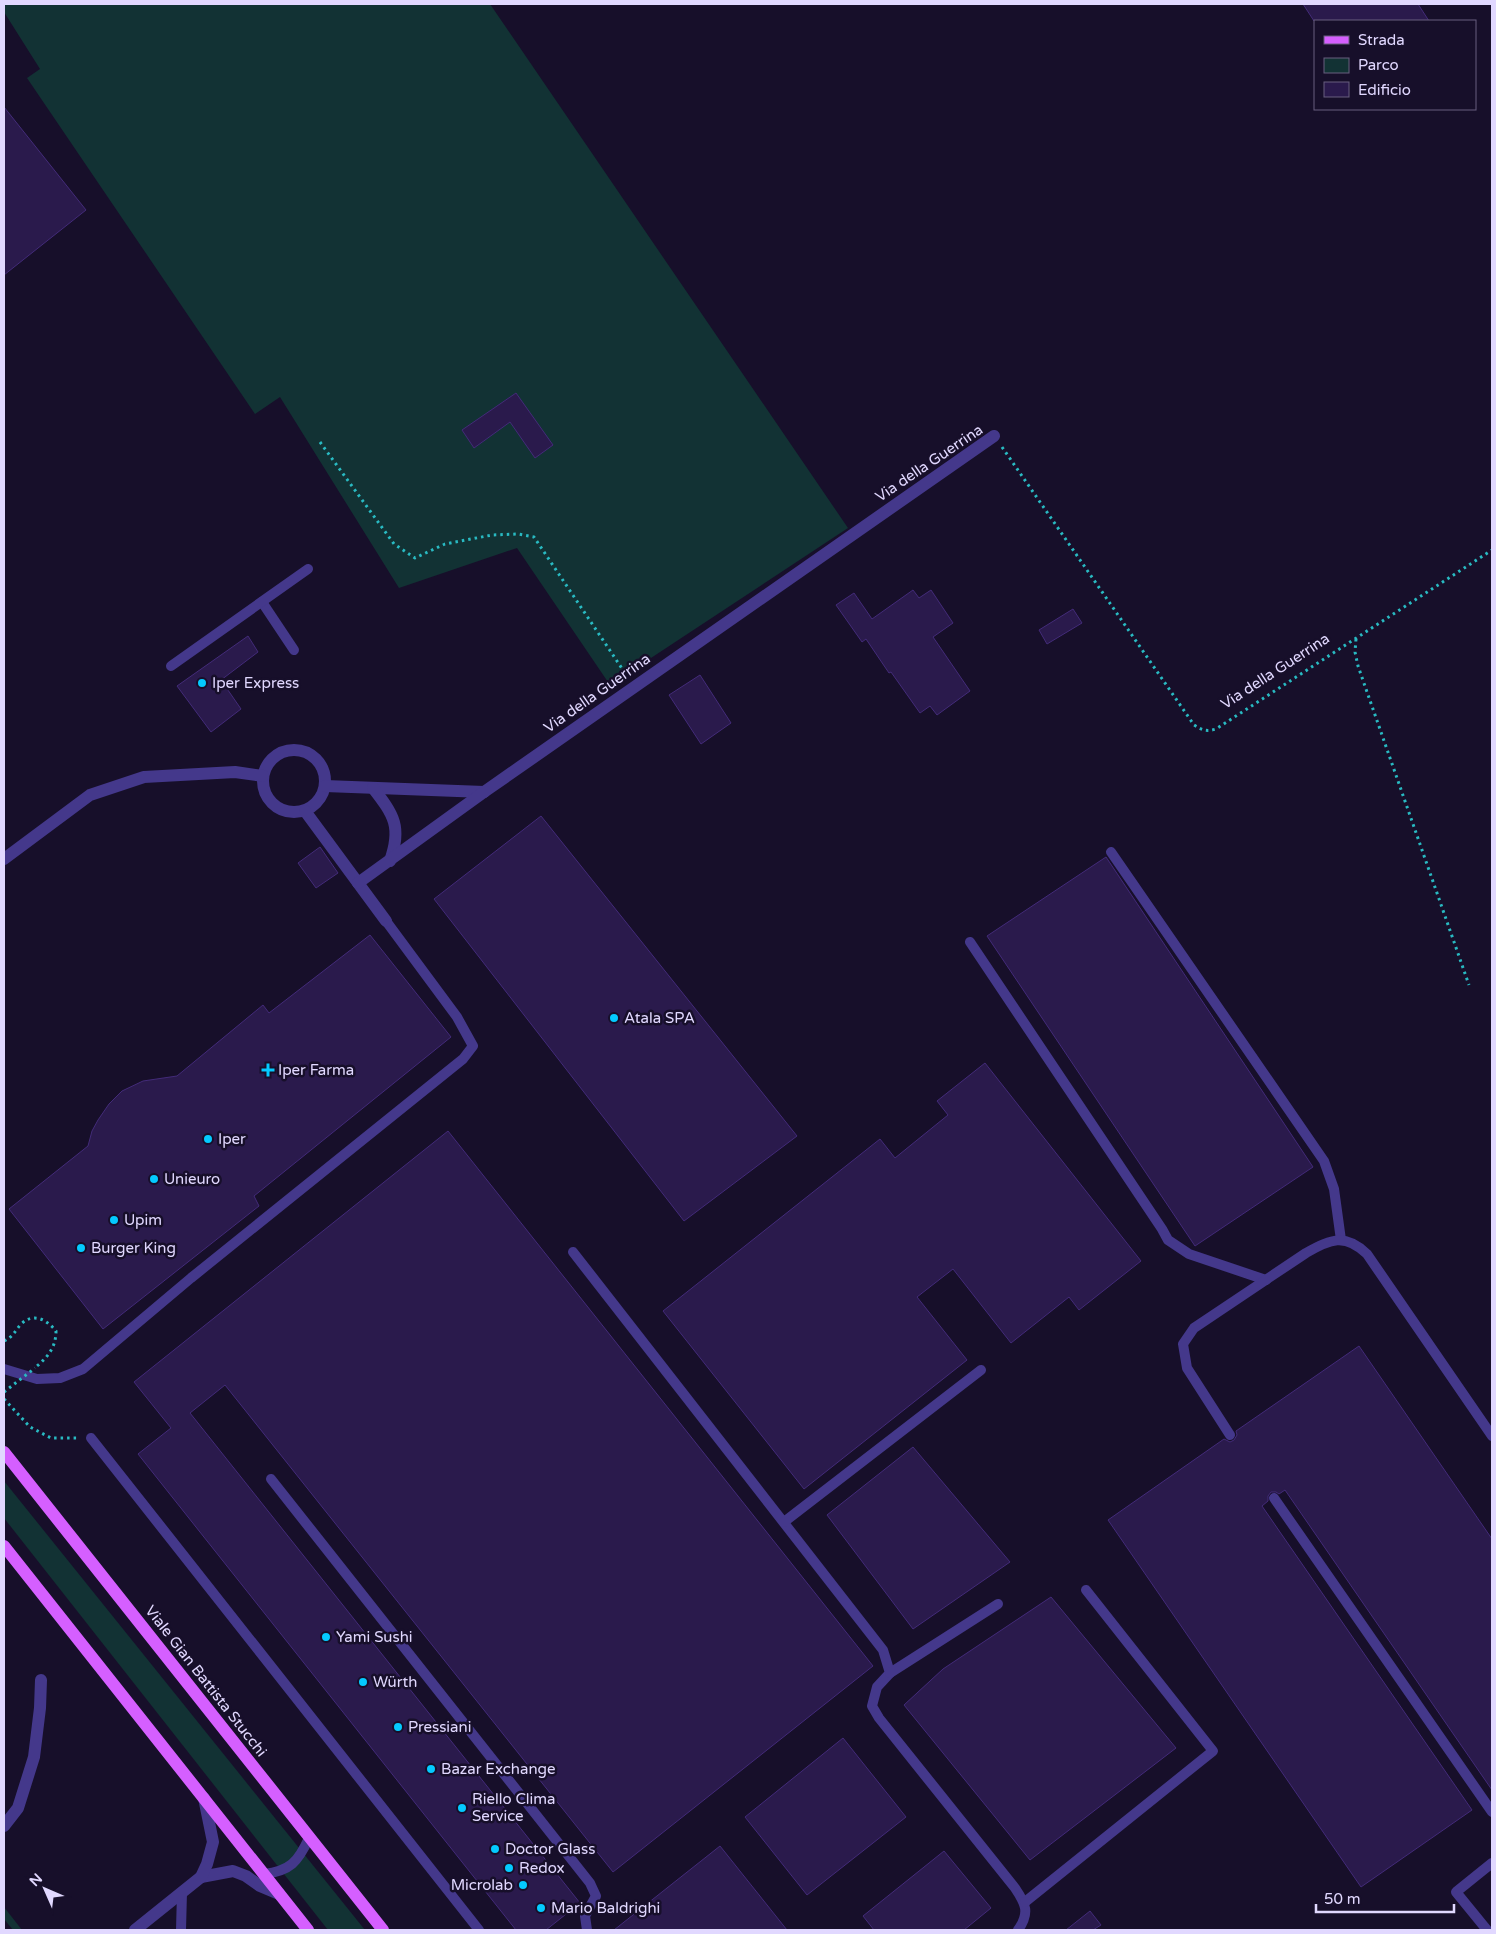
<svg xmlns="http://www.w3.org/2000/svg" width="1496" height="1934" viewBox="0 0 1496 1934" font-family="'Varela Round',sans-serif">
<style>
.green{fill:#123234}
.building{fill:#2a1a4c;stroke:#432b79}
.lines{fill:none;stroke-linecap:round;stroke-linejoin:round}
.path{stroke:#29bac2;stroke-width:3;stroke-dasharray:2.5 4;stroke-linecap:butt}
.service{stroke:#44388b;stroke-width:10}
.minor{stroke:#44388b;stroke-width:12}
.primary{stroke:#d55fff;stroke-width:12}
.path-bridge{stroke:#29bac2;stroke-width:3;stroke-dasharray:2.5 4;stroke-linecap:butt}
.poi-dot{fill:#04caff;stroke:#170f2a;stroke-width:2}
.labels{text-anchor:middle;stroke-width:5;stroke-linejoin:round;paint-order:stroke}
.street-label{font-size:15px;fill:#e1d8ff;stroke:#170f2a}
.poi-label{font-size:15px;fill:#e1d8ff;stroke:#170f2a;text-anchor:start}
</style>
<rect width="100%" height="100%" fill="#170f2a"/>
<g class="green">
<polygon points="4,4 490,4 848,528 610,685 517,548 399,588 280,397 255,414 27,78 40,69 4,12"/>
<polygon points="4,1481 365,1930 328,1930 4,1518"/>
<polygon points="4,1907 22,1930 13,1930 4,1919"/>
</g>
<g class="building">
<polygon points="1303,4 1418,4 1429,21 1314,21"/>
<polygon points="4,107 86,210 4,275"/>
<polygon points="516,393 553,445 535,458 510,422 474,448 462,430"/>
<polygon points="913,590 919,598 931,590 953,623 933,637 970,691 937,715 930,706 920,713 891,672 889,673 866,639 862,642 836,605 854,593 872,619"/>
<polygon points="1073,609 1082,623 1047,644 1039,630"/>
<polygon points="248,636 258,652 221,680 241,709 211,732 177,686"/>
<polygon points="700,675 731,723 701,744 669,695"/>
<polygon points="541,816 797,1136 684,1221 434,899"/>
<polygon points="320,847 338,873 316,888 298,863"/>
<polygon points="1106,857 1313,1167 1195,1246 987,936"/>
<polygon points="370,935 451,1037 254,1196 259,1206 103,1329 9,1209 88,1146 92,1131 98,1120 109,1104 122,1091 143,1081 177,1076 263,1005 269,1013"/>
<polygon points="985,1063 1141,1261 1079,1310 1069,1297 1011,1343 953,1269 917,1297 967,1360 804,1489 663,1311 880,1139 895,1158 948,1115 937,1101"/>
<polygon points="448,1131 873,1666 613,1872 225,1385 190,1413 580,1903 546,1930 516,1930 138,1454 171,1428 134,1382"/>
<polygon points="1359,1346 1492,1539 1492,1790 1285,1490 1279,1494 1276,1492 1271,1492 1268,1496 1268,1501 1262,1506 1472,1810 1361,1887 1108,1520 1224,1439 1230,1442 1234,1440 1237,1435 1236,1431"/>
<polygon points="913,1447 1010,1562 913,1629 827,1515"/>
<polygon points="1051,1597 1176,1748 1030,1860 904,1705 943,1669"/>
<polygon points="843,1738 906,1817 807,1895 745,1817"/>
<polygon points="720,1846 787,1930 614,1930"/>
<polygon points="944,1851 991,1908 964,1930 874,1930 863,1916"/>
<polygon points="1090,1911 1101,1925 1093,1930 1066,1930"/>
</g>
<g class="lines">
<g class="path">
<polyline points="320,442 394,544 415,558 445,544 492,535 518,534 534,537 627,676"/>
<path d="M1002,447L1194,725C1202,730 1206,732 1216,729L1492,550"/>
<polyline points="1356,639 1355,652 1358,666 1469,985"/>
<path d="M4,1341C13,1337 15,1331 21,1324C34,1312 47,1320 56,1331C56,1346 49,1356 37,1366"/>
<polyline points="4,1399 30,1427 51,1438 78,1438"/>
</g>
<g class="service">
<polyline points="262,602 294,650"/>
<polyline points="171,666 308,569"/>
<polyline points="1111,852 1324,1161 1334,1189 1341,1240"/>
<polyline points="970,942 1162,1229 1168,1240 1189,1254 1266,1280"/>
<path d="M573,1252L883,1650L890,1673L877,1687L872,1706L879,1718L1015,1888C1026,1904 1030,1913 1018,1930"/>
<polyline points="4,1369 37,1379 60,1378 83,1369 191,1278 463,1059 473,1046 457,1017 386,921"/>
<path d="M1230,1435L1187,1368L1183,1344L1194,1328L1306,1253C1330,1239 1345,1233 1367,1254L1492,1436"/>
<polyline points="91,1438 479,1930"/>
<polyline points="271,1479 590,1883 596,1896 585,1916 587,1930"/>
<polyline points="1274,1498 1492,1812"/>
<polyline points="784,1522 981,1370"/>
<polyline points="890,1673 998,1604"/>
<path d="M264,1874C290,1871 298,1862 309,1838"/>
<polyline points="1025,1902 1213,1751 1086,1590"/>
<polyline points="181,1930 182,1892"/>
<polyline points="1487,1930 1456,1892 1492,1863"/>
</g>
<g class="minor">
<circle cx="294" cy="781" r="31"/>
<polyline points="325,786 484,792"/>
<path d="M373,788C394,815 402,827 390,861"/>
<polyline points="305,811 386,921"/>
<polyline points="4,859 90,795 144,777 235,772 263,776"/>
<polyline points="358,883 484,792 994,436"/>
<polyline points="4,1826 18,1808 34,1757 40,1708 41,1680"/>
<polyline points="201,1877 233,1871 246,1876 260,1886 279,1894"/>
<polyline points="135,1930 201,1877 207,1864 213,1842 204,1798"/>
</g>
<g class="primary">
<polyline points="4,1452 383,1930"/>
<polyline points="4,1546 308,1930"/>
</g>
<polyline class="path-bridge" points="4,1392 35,1368"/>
</g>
<g class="poi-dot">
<circle cx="202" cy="683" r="5"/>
<circle cx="614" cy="1018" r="5"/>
<path d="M265.5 1062.5h5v5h5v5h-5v5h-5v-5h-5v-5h5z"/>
<circle cx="208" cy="1139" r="5"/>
<circle cx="154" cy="1179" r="5"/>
<circle cx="114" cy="1220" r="5"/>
<circle cx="81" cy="1248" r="5"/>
<circle cx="326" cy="1637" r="5"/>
<circle cx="363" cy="1682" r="5"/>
<circle cx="398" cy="1727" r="5"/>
<circle cx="431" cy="1769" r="5"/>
<circle cx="462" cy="1808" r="5"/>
<circle cx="495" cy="1849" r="5"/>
<circle cx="509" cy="1868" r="5"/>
<circle cx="523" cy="1885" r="5"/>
<circle cx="541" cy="1908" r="5"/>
</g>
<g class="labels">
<g class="street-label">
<text transform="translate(929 463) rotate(-34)" y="5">Via della Guerrina</text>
<text transform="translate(1275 671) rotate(-33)" y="5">Via della Guerrina</text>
<text transform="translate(597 693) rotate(-35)" y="5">Via della Guerrina</text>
<text transform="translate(206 1681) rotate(52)" y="5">Viale Gian Battista Stucchi</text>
</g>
<g class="poi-label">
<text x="212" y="688">Iper Express</text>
<text x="624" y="1023">Atala SPA</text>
<text x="278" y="1075">Iper Farma</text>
<text x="218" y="1144">Iper</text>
<text x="164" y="1184">Unieuro</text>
<text x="124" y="1225">Upim</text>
<text x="91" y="1253">Burger King</text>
<text x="336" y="1642">Yami Sushi</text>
<text x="373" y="1687">Würth</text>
<text x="408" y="1732">Pressiani</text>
<text x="441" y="1774">Bazar Exchange</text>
<text x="472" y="1804">Riello Clima<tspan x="472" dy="17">Service</tspan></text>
<text x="505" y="1854">Doctor Glass</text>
<text x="519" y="1873">Redox</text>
<text x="513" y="1890" text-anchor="end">Microlab</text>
<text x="551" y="1913">Mario Baldrighi</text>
</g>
</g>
<rect width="1496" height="1934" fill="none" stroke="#e1d8ff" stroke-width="10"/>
<rect x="1314" y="20" width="162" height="90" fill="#170f2a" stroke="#685f7f"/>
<rect x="1324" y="36" width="25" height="8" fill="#d55fff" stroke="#685f7f"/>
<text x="1358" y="45" font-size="15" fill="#e1d8ff">Strada</text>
<rect x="1324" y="58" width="25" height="15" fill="#123234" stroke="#685f7f"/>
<text x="1358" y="70" font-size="15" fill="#e1d8ff">Parco</text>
<rect x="1324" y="82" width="25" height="15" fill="#2a1a4c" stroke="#685f7f"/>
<text x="1358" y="95" font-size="15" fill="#e1d8ff">Edificio</text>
<g transform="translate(45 1889) rotate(315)" stroke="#170f2a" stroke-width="4" paint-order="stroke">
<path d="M0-4L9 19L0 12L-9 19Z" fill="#e1d8ff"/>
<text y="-8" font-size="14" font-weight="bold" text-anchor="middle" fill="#e1d8ff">N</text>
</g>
<path d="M1316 1904v8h138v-8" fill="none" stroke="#e1d8ff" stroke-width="2.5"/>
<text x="1324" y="1904" font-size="15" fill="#e1d8ff" stroke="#170f2a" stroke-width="4" paint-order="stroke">50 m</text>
</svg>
